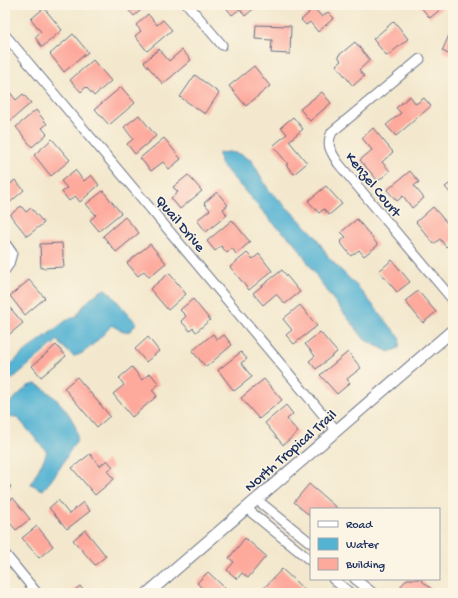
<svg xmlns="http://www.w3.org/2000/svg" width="458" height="598" viewBox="0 0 458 598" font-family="'Gochi Hand',sans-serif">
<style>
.water{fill:#54b3d3;stroke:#387198}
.building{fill:#fda99c}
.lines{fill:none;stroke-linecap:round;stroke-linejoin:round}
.minor-casing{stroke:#677085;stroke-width:11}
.tertiary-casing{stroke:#677085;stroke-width:13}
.minor{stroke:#fff;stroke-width:9}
.tertiary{stroke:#fff;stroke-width:11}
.labels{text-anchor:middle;stroke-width:3;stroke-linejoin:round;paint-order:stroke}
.street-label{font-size:15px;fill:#1b2f5e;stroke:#fcf5e5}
</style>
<rect width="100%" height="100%" fill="#fcf5e5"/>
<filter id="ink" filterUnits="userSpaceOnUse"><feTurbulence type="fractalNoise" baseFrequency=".025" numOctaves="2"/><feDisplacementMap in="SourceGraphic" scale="8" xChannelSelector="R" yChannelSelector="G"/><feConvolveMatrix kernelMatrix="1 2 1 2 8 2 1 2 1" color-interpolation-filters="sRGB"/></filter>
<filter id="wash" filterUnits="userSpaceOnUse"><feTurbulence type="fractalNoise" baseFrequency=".012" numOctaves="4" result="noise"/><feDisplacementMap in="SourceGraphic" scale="16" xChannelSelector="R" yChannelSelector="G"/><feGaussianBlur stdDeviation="0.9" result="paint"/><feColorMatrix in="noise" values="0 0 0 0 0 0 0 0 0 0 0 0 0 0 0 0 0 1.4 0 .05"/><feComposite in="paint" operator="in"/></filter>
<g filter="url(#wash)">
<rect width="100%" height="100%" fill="#f3e8cd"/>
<g class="water">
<polygon points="229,152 240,154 252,161 268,189 314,234 329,258 358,287 400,338 399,348 389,352 365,340 325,289 296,244 274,224 220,163 219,153"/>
<path d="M105,289L110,293L136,323L131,331L123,332L112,325C103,334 85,356 73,356L61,345L58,340L5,385V370L23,353L67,320L76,317C83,305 92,295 105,289Z"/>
<path d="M35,384C50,389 80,421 77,438C77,441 73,446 71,449C63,464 54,478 43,490L31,484C36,473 43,463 47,452L17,417L5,416V407L28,386Z"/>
</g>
<g id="blocks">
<g class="building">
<polygon points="124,5 147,5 134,16"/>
<polygon points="224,5 258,5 245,16 240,9 232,15"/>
<polygon points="302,5 315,5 313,7 322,17 328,12 334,18 318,32 310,22 306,25 301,20 309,13"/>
<polygon points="419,5 439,5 442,8 430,18"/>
<polygon points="44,8 62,30 42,47 35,37 41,32 31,19"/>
<polygon points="148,14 157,25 163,20 172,30 147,51 135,36 141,31 136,25"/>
<polygon points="394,21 408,39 387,56 373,39"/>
<polygon points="256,25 291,26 290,54 271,53 272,40 255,39"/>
<polygon points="453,26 453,56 442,51"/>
<polygon points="73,34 88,52 64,72 50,54"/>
<polygon points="355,42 370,60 359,70 364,76 353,86 336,65 341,61 338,56"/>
<polygon points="159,49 169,61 182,50 191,60 163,84 144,62"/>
<polygon points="93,60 111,81 94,96 86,87 81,92 70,80"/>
<polygon points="254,66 270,86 246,106 229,86"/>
<polygon points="195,75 219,93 205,114 180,97"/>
<polygon points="6,87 16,100 23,94 31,103 9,122 5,117"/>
<polygon points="121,87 135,103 109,125 95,109"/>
<polygon points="322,92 331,103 310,121 300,109"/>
<polygon points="410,96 416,104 424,98 431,106 396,136 386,125 401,113 396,108"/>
<polygon points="36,110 47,124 42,128 47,134 32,147 16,127"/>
<polygon points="139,115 156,136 135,154 127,144 133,139 124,127"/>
<polygon points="293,117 303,129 289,141 307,163 294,174 286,165 288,164 273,146 287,134 281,127"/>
<polygon points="373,128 393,152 382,162 390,171 378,181 360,160 372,150 362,138"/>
<polygon points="164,138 181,159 169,169 163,162 151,171 140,158"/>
<polygon points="52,139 70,160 51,176 34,155"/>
<polygon points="75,170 84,181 91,175 99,185 80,202 75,196 69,201 62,192 67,188 61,181"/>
<polygon points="410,171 419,182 414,186 424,198 412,208 403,196 397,201 387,190"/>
<polygon points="188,175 202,191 180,209 171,198 178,192 173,187"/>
<polygon points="15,180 24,190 5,207 5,185 7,187"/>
<polygon points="453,181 453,196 445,187"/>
<polygon points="326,186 342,204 329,215 324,209 319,213 308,201"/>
<polygon points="103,191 121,213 99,231 90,220 96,215 86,204"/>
<polygon points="217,192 228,205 223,209 227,215 206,232 197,220 210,210 204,203"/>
<polygon points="21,206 26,212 31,208 44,223 27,236 10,215"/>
<polygon points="433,207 453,230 453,241 446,247 440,239 434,244 416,222"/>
<polygon points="125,217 139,233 116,252 103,236"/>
<polygon points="357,219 378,245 364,256 359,250 351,256 340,242 346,237 341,232"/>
<polygon points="232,220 250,242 236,254 232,248 227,253 221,246 215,251 207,241"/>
<polygon points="62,243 64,267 41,268 40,244"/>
<polygon points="150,244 166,263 149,277 144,271 138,276 127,263"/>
<polygon points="247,253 253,259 259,254 272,271 249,290 230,267"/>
<polygon points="392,260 410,282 397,292 379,271"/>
<polygon points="282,270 300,292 285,304 276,294 263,305 253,293"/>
<polygon points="169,273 186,294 168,310 150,289"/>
<polygon points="29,280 45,298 25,315 10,296"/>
<polygon points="418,291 436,312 423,323 405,301"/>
<polygon points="193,299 210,320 196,332 193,328 190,331 181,321 186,316 180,310"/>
<polygon points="5,302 23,323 5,338"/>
<polygon points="300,305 317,326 294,344 286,335 292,330 283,319"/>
<polygon points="320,332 337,352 316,369 309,361 315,356 305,344"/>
<polygon points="213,334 217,340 224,335 232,345 206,367 192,351"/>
<polygon points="148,337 159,351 146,362 135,349"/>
<polygon points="56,345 66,356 41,377 32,366"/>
<polygon points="241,352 247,359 241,363 252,377 234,391 218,370"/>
<polygon points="348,352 361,368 347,379 350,383 337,394 320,375"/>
<polygon points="132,367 142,380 150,373 159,384 152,390 157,396 132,417 113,394 124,385 119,378"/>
<polygon points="77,377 110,416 97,427 64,388"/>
<polygon points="264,379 282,400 259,419 241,398"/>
<polygon points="286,405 293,414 287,419 298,432 283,445 265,423"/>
<polygon points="90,454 100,466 107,460 113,467 107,471 114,479 95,495 72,468"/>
<polygon points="5,479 11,487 5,492"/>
<polygon points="309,484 338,509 311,509 311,517 294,502"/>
<polygon points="13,498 30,519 16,530 5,517 5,504"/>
<polygon points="58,500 69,514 83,502 90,511 67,529 49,508"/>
<polygon points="37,526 53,546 39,558 22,538"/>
<polygon points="85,530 106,556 95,565 73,540"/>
<polygon points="245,538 266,556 248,578 242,573 237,579 227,570 234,562 229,558"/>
<polygon points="282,569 308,593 267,593 263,589"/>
<polygon points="208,572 225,588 221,593 200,593 203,589 197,583"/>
<polygon points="407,579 420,579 436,593 406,593 400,587"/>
<polygon points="80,586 85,592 90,588 94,593 71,593"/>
</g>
</g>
</g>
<g filter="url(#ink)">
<use href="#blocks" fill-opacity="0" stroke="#677085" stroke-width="1"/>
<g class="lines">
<defs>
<g id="minor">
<polyline points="188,5 222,45"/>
<polyline points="5,35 336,430"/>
<path d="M420,59L332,132C326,145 330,150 338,163L453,300"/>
<polyline points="5,243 12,253 9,264 5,270"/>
<polyline points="256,499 311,543"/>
<polyline points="246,508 311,561"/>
<polyline points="5,554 37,593"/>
<polyline points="333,579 350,593"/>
<polyline points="355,579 373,593"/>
</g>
<polyline id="tertiary" points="148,593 453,330"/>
</defs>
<use href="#minor" class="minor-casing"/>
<use href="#tertiary" class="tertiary-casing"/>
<use href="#minor" class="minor"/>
<use href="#tertiary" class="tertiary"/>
</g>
</g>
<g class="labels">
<g class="street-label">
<text transform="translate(374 184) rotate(51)" y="5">Kenzel Court</text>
<text transform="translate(181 223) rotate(50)" y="5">Quail Drive</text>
<text transform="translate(290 450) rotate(-41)" y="5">North Tropical Trail</text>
</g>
</g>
<rect width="458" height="598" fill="none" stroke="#fcf5e5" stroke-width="20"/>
<rect x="310" y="508" width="130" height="72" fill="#fcf5e5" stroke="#a2a6af"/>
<rect x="318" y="521" width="20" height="6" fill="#ffffff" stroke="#a2a6af"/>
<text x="346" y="528" font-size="12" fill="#1b2f5e">Road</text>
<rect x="318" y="538" width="20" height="12" fill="#54b3d3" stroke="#a2a6af"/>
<text x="346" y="548" font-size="12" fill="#1b2f5e">Water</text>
<rect x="318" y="558" width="20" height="12" fill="#fda99c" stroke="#a2a6af"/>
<text x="346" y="568" font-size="12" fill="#1b2f5e">Building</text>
</svg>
